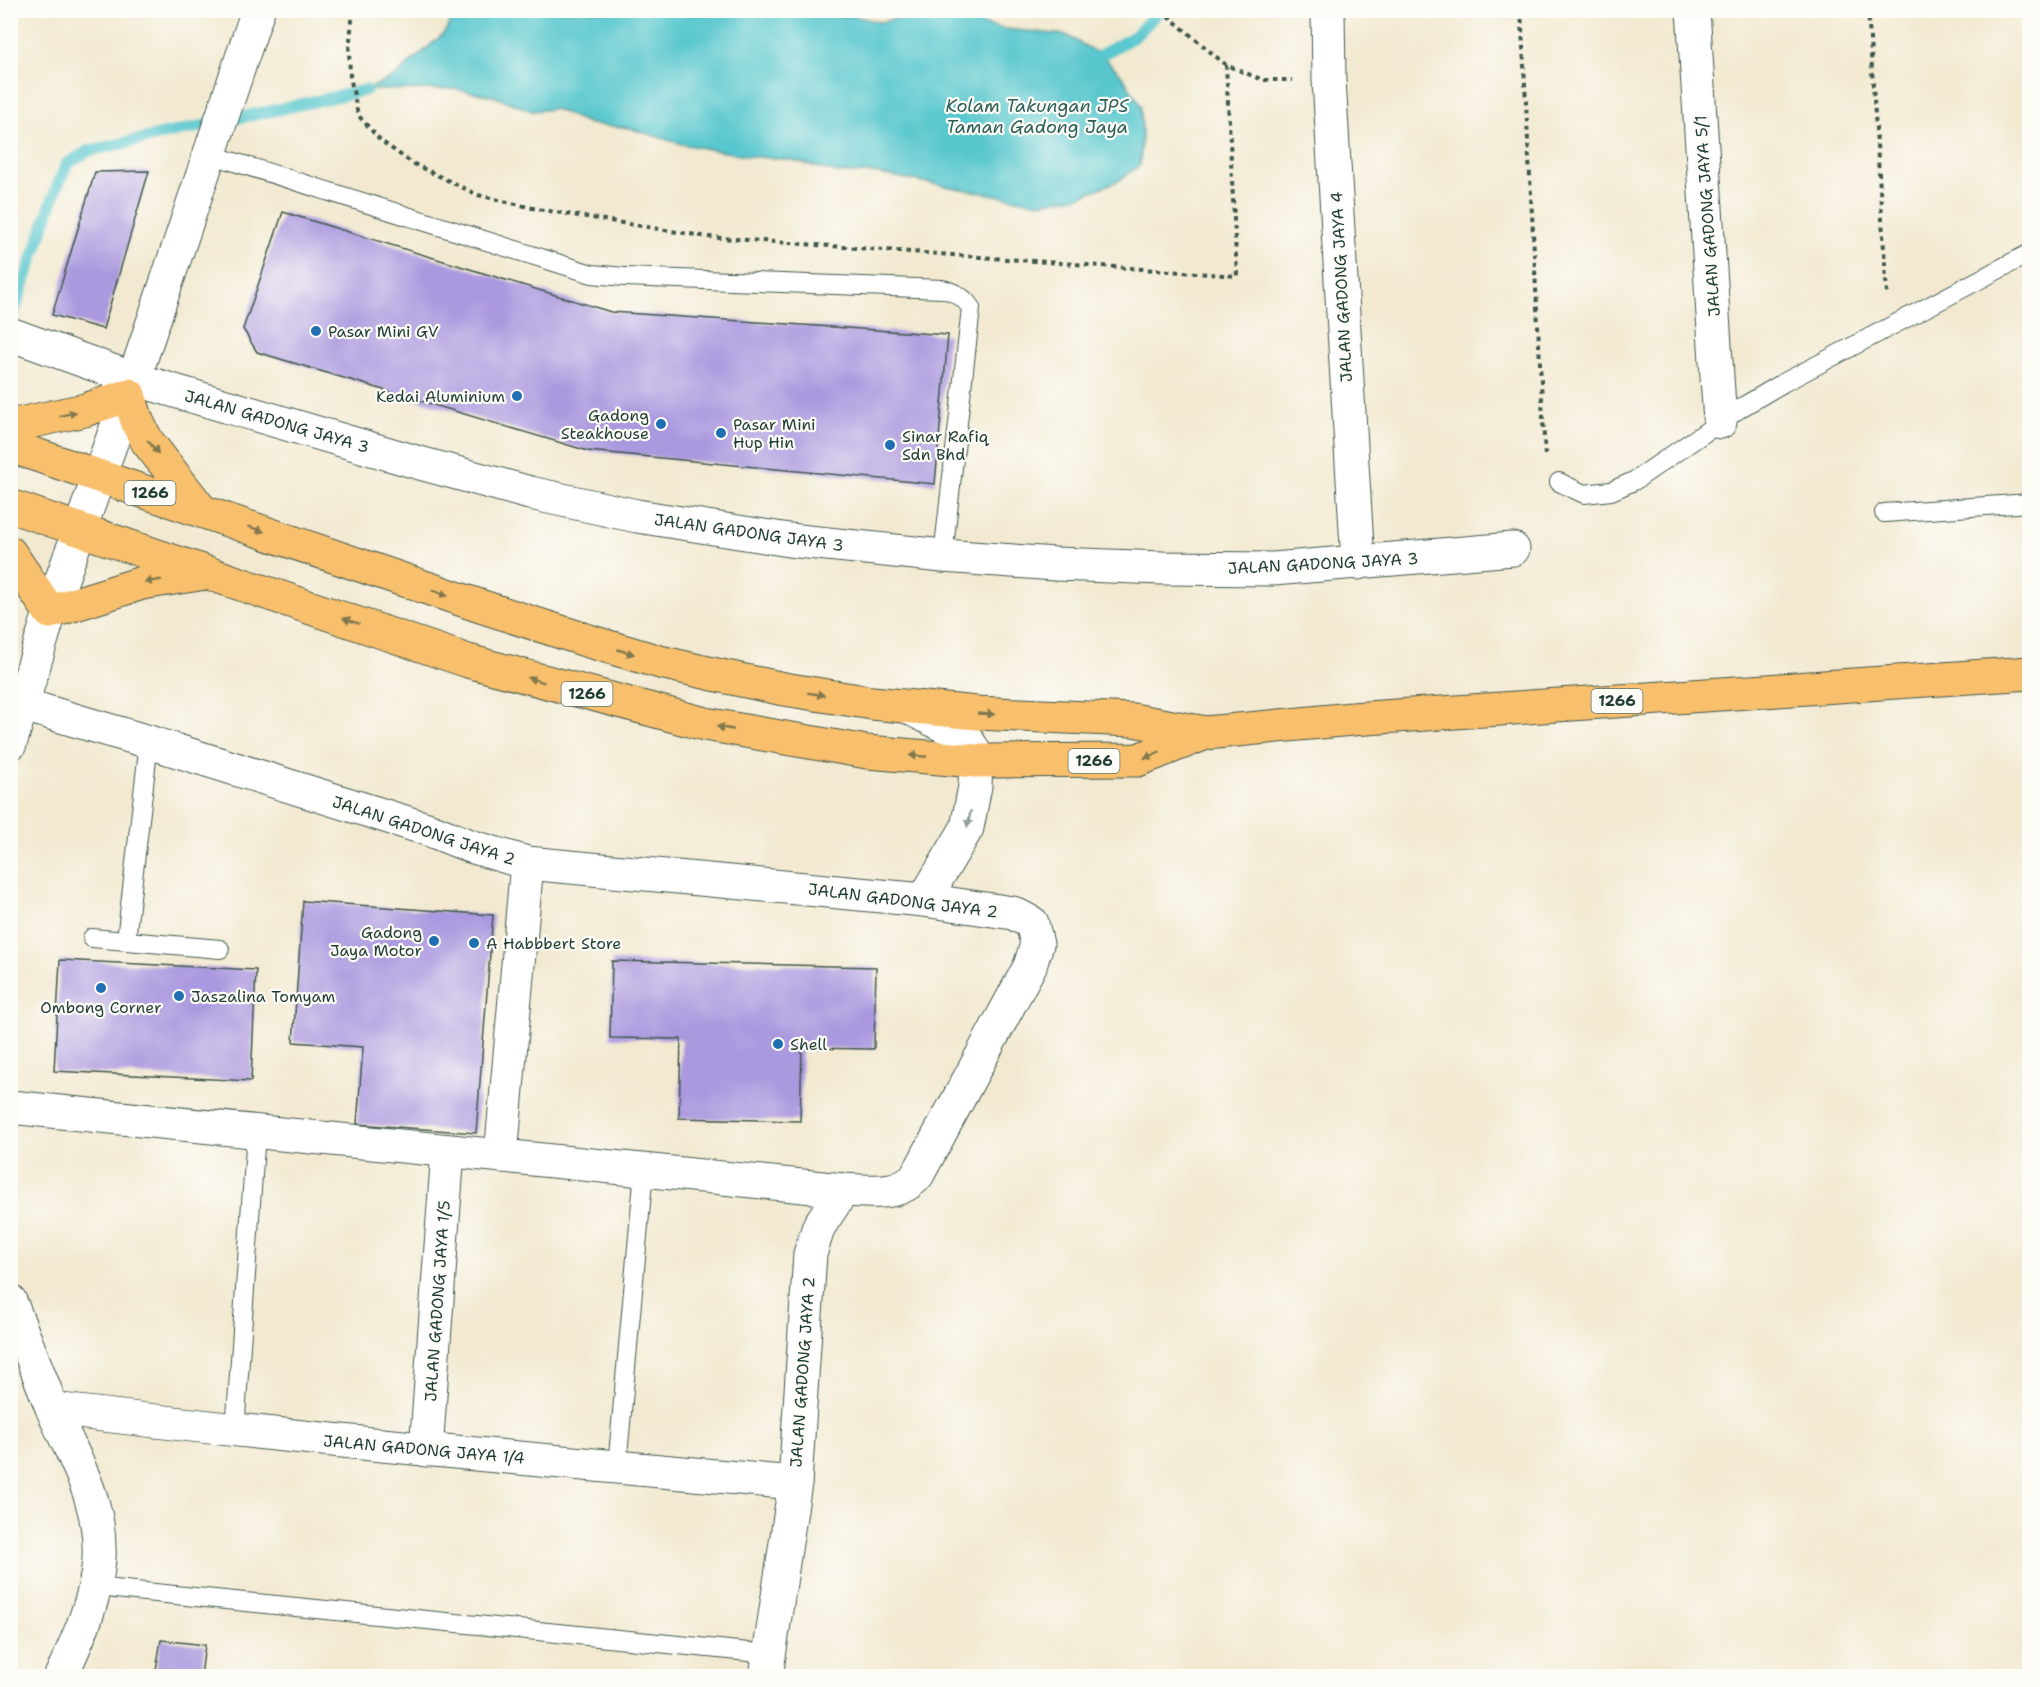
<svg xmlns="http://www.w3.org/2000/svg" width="2040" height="1687" viewBox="0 0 2040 1687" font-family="'Shantell Sans',sans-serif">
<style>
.water{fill:#59c7ce;stroke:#3c8281;stroke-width:1.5}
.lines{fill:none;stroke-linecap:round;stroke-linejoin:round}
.stream{stroke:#59c7ce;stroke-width:12}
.building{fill:#ab99df}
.service-casing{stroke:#3f574b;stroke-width:20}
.minor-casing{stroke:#3f574b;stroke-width:35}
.primary-casing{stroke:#3f574b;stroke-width:35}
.path{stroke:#3f574b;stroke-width:4;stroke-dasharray:4.5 4.5;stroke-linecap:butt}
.service{stroke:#fff;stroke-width:18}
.minor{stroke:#fff;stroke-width:33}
.primary{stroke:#f8bf6c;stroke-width:33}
.oneway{fill:#81784d}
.oneway2{fill:#8f9e9a}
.poi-dot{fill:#1f6fb2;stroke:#fdfcf7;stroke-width:2}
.labels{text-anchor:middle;stroke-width:4.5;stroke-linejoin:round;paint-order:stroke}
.shield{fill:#fdfcf7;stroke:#62766e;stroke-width:1.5}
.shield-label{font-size:15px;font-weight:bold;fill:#1f3d34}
.street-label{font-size:16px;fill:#1f3d34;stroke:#fdfcf7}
.poi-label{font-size:16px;fill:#1f3d34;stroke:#fdfcf7;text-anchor:start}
.water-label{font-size:18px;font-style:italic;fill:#2e605a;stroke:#fdfcf7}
</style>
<rect width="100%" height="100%" fill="#fdfcf7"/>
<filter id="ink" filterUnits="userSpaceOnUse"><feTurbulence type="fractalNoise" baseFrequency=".0167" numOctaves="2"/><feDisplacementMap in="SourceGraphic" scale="12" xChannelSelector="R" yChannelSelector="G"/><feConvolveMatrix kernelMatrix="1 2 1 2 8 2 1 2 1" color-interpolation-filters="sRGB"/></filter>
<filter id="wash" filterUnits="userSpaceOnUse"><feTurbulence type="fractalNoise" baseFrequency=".008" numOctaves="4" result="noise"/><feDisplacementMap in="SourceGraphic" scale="24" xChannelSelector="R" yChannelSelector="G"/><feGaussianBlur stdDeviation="1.35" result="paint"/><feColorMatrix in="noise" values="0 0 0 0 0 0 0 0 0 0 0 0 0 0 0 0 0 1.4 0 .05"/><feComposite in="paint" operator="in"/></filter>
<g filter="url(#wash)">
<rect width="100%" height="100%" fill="#f2e9d0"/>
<polygon class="water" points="797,10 809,14 854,16 880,22 925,12 1006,29 1066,35 1101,55 1120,73 1141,105 1142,135 1140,165 1120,180 1080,196 1039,203 873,173 837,173 792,160 747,156 681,144 629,128 590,124 555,109 532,111 493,96 455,89 366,90 395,76 443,34 458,11"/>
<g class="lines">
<g class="stream">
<polyline points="1101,55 1135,36 1160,10"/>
<polyline points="10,324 58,184 67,164 88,151 366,90"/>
</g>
</g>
<g id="blocks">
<g class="building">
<polygon points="149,171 103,329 52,315 95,172"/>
<polygon points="283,212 611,312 948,335 935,484 588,451 257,352 243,329"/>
<polygon points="303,901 493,915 476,1133 357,1124 363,1047 293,1042"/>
<polygon points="60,960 256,970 251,1081 54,1071"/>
<polygon points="612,961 876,967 874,1049 802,1048 800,1121 679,1118 681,1039 610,1038"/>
<polygon points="161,1640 205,1645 201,1676 155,1676"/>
</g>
</g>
</g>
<g filter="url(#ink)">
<use href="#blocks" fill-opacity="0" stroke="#3f574b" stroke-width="1.5"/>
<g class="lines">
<defs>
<g id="service">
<path d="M209,154L592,274L625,277L943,289C956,293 964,297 971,308L943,556"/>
<polyline points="1559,482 1584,494 1611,491 1634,481 1742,407 1783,383 2030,253"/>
<polyline points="1884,513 2030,503"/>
<polyline points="92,938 220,949"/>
<polyline points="126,940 149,742"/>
<polyline points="235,1431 256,1132"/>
<polyline points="617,1467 644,1170"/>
<polyline points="95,1587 769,1654"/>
</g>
<g id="minor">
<polyline points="1328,10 1329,80 1358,563"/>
<polyline points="1693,10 1720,422"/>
<polyline points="10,334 134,379 416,462 530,493 637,516 789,540 943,556 1055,564 1163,568 1273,569 1513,549"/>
<path d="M10,701L149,742L430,830L470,846L527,863L924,900L1013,913L1032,923L1037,944L1030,966L918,1174C900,1197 870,1191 843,1190L10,1107"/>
<polyline points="910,708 964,736 973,749 976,761 975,786 967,828 924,900"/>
<polyline points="10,744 50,612 134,379 258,10"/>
<polyline points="501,1156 527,863"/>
<path d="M10,1301C24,1336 38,1372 52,1408C74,1460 102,1500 99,1559C96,1601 78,1639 61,1676"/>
<path d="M53,1409C300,1439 547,1461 795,1483"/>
<polyline points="426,1450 448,1151"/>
<polyline points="766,1676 795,1483 810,1254 819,1226 843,1190"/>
</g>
<g id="primary">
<polyline points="10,426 85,410 129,395 137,421 147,441 201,510"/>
<polyline points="10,446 483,607 592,642 660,662 717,675 784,689 872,703 977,713 1133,720 1206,733 1352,719 2030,673"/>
<polyline points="10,506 468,661 705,724 867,752 976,761 1138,760 1206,733"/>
<polyline points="10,553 50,612 142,583 206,573"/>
</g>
</defs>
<use href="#service" class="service-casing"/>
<use href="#minor" class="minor-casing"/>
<use href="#primary" class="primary-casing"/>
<g class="path">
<polyline points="353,10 349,50 350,76 358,115 381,141 412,163 478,195 537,209 708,237 1237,276 1226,65"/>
<polyline points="1161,10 1226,65 1263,80 1292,80"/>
<polyline points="1521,10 1545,456"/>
<polyline points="1868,10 1887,294"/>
</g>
<use href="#service" class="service"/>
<use href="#minor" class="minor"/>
<use href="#primary" class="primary"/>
</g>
<defs><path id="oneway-solid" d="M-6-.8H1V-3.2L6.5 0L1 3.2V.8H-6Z" transform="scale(1.5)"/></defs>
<g class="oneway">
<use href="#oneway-solid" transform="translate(68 414) rotate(-14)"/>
<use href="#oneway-solid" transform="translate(153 447) rotate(51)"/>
<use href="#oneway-solid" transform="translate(256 529) rotate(19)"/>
<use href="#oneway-solid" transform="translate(153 581) rotate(171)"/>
<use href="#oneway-solid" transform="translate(440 593) rotate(19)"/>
<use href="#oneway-solid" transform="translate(351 621) rotate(-161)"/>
<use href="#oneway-solid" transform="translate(626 652) rotate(16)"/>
<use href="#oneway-solid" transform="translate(536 680) rotate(-165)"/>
<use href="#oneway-solid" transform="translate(816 694) rotate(9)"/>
<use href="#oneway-solid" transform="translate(986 714) rotate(3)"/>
<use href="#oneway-solid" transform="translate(725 728) rotate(-169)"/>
<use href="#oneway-solid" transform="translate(1152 755) rotate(158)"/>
<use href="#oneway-solid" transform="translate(918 756) rotate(-175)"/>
</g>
<use class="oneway2" href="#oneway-solid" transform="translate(969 819) rotate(101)"/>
</g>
<g class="poi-dot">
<circle cx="316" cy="331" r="6"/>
<circle cx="517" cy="396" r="6"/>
<circle cx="661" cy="424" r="6"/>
<circle cx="721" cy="433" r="6"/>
<circle cx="890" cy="445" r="6"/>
<circle cx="434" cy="941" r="6"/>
<circle cx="474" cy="943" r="6"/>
<circle cx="101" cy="988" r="6"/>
<circle cx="179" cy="996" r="6"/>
<circle cx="778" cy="1044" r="6"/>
</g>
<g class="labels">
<g class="shield">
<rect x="124.5" y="481" width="51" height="24" rx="4.5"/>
<rect x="561.5" y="682" width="51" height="24" rx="4.5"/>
<rect x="1591.5" y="689" width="51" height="24" rx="4.5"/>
<rect x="1068.5" y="749" width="51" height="24" rx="4.5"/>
</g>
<g class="shield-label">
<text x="150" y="498">1266</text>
<text x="587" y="699">1266</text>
<text x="1617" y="706">1266</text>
<text x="1094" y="766">1266</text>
</g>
<g class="street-label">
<text transform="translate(1707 216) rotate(-94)" y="6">JALAN GADONG JAYA 5/1</text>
<text transform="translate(1341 287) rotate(-93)" y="6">JALAN GADONG JAYA 4</text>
<text transform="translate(277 421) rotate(16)" y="6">JALAN GADONG JAYA 3</text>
<text transform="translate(749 532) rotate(8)" y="6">JALAN GADONG JAYA 3</text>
<text transform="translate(1323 563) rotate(-3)" y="6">JALAN GADONG JAYA 3</text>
<text transform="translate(424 830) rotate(18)" y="6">JALAN GADONG JAYA 2</text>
<text transform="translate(903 900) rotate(7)" y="6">JALAN GADONG JAYA 2</text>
<text transform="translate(437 1301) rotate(-86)" y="6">JALAN GADONG JAYA 1/5</text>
<text transform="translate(802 1372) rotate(-86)" y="6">JALAN GADONG JAYA 2</text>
<text transform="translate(424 1449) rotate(5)" y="6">JALAN GADONG JAYA 1/4</text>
</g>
<g class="poi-label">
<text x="328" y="337">Pasar Mini GV</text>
<text x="505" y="402" text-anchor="end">Kedai Aluminium</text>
<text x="649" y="421" text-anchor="end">Gadong<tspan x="649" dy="18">Steakhouse</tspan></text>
<text x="733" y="430">Pasar Mini<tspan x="733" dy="18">Hup Hin</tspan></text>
<text x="902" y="442">Sinar Rafiq<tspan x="902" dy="18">Sdn Bhd</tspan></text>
<text x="422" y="938" text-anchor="end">Gadong<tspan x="422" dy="18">Jaya Motor</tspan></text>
<text x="486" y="949">A Habbbert Store</text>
<text x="191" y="1002">Jaszalina Tomyam</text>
<text x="101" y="1013" text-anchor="middle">Ombong Corner</text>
<text x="790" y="1050">Shell</text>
</g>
<g class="water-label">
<text x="1037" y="112">Kolam Takungan JPS<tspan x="1037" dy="21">Taman Gadong Jaya</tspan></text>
</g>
</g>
<rect width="2040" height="1687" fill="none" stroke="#fdfcf7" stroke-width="36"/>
</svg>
